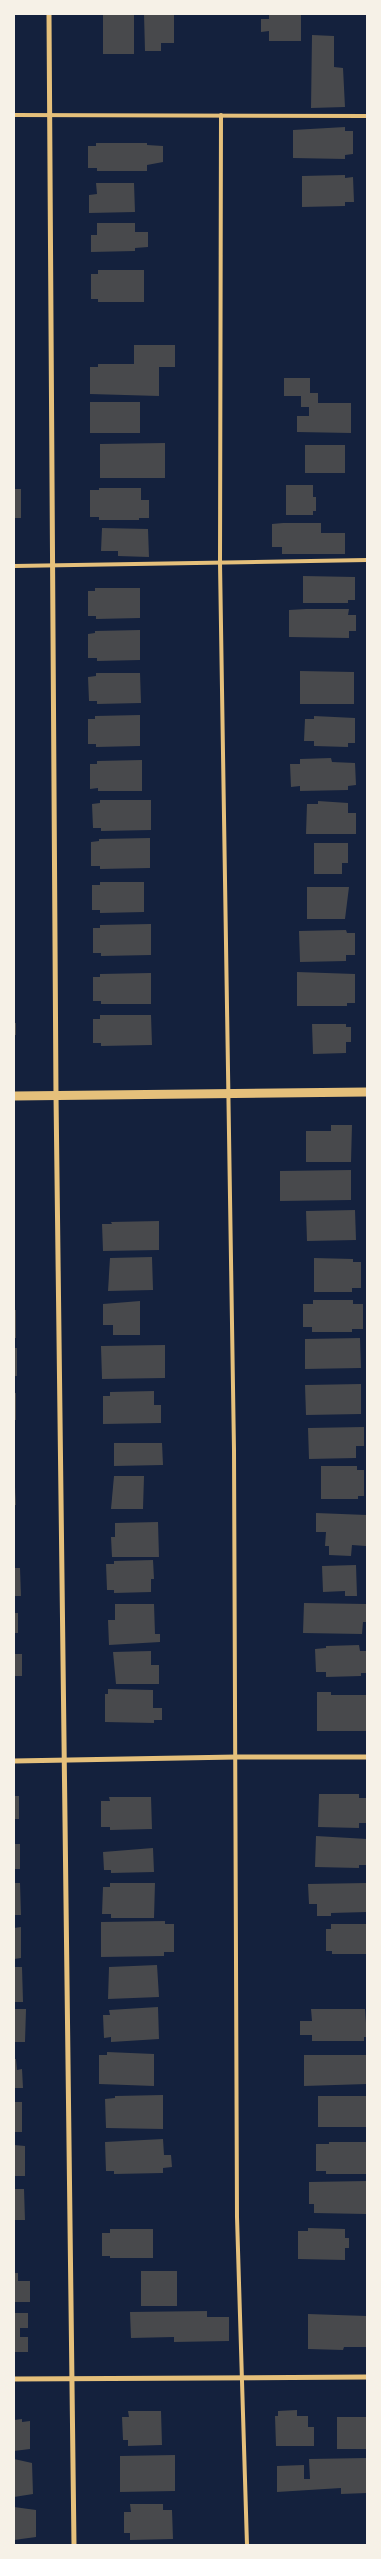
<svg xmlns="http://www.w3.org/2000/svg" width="381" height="2559" viewBox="0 0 381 2559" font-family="Helvetica,sans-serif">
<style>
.building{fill:#48494c}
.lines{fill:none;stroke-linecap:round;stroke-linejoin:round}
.service{stroke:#e5c07b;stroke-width:4}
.minor{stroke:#e5c07b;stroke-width:5}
.tertiary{stroke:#e5c07b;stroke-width:9}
</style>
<rect width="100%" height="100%" fill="#14213d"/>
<g class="building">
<rect x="103" y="14" width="31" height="40"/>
<polygon points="144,14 174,14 174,43 161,43 161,51 145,51"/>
<polygon points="269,14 301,14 301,41 269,41 269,31 261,32 261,19 269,19"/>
<polygon points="312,35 334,36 334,67 343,68 345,107 311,108"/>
<polygon points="345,127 345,131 353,131 353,154 345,155 345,159 293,158 293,130"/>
<polygon points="96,143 147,143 147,145 163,146 163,162 147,165 147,171 97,171 97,168 88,168 88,146 96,146"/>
<polygon points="345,175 345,178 353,177 354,202 345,202 345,206 302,207 302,176"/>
<polygon points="96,183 134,183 135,212 89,213 89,195 97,194"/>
<polygon points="97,223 135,223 135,232 148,232 148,247 135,248 135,251 91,252 91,235 97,235"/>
<polygon points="98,270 144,270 144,302 98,302 98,299 91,299 91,274 98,274"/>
<polygon points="134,345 175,345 175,367 159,367 159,396 90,394 90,367 98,367 98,364 134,364"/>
<polygon points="284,378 310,378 310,393 318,393 318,403 351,403 351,433 297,432 297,416 309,416 309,407 301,407 301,396 284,396"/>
<rect x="90" y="402" width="50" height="31"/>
<polygon points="165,443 165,478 100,478 100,444"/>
<rect x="305" y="445" width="40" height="28"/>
<polygon points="286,485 313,485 313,497 316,497 316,511 313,511 313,515 286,515"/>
<polygon points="99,488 141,488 141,500 149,500 149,518 139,518 139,520 99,520 99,517 90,517 90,490 99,490"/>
<rect x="14" y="489" width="7" height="29"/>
<polygon points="283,523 321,523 321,533 345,533 345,554 282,554 282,547 272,547 272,524"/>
<polygon points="102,528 148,529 149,557 118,556 118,551 101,551"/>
<polygon points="303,576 355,577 355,600 348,600 348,603 303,603"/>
<polygon points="95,588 140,588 140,618 96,619 96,616 88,616 88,591 95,591"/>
<polygon points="306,609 349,609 348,615 356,615 356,631 349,631 349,638 289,637 289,610"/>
<polygon points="140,630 140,660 97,661 97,658 88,658 88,634 95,633 95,631"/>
<polygon points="300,671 354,672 354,704 300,704"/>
<polygon points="96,673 140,673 141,703 97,704 97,701 89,701 88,677 96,676"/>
<polygon points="140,715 140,746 96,747 96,744 88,744 88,719 95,719 95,716"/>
<polygon points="314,716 355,718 355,743 348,743 348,747 314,746 314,741 304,741 305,719 314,719"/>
<polygon points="331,758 332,762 355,763 356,785 348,786 348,790 300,791 300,786 291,787 290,764 300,764 300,759"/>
<polygon points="142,760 142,791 98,791 98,788 90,789 90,764 97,764 97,761"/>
<polygon points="100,800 151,800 151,830 101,831 101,828 93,828 92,804 100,803"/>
<polygon points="318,801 348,803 348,813 356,813 356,834 306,834 307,804 318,804"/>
<polygon points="150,838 150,868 100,869 100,866 91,866 91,842 99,841 99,839"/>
<polygon points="314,843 348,843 348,863 342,863 342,874 314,874"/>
<polygon points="100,882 144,882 144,912 100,913 100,910 92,910 92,885 100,885"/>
<polygon points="307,887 349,887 345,919 307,919"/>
<polygon points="151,924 151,955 101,956 101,953 93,953 93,928 100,928 100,925"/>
<polygon points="346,930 347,933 355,933 355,955 346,955 346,961 300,962 299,931"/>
<polygon points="297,972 355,974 355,1003 347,1003 347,1006 297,1006"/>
<polygon points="151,973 151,1004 101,1004 101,1001 93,1001 93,977 100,977 100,974"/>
<polygon points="100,1015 151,1015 152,1045 101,1046 101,1043 93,1043 93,1019 100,1019"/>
<rect x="14" y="1023" width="2" height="12"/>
<polygon points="312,1024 346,1024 346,1027 351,1027 351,1042 346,1042 346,1053 313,1054"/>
<polygon points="331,1125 352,1125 351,1162 306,1162 306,1131 331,1131"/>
<polygon points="351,1170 351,1200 280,1201 280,1171"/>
<polygon points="355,1210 356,1240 307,1241 306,1211"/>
<polygon points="159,1221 159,1250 103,1251 102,1224 112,1224 111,1222"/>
<polygon points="152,1257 153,1290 108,1291 110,1258"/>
<polygon points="314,1258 353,1259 353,1262 361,1262 361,1288 352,1288 352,1292 314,1292"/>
<polygon points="313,1300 353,1300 353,1304 363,1304 363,1329 352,1329 352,1332 312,1332 312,1327 303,1327 303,1304 313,1304"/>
<polygon points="140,1301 140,1335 113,1335 113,1325 103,1325 103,1304"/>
<rect x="14" y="1310" width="2" height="28"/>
<polygon points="360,1338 361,1368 305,1369 305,1339"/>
<polygon points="165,1345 165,1378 102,1379 101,1346"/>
<rect x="14" y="1348" width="3" height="28"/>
<polygon points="361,1384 361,1414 306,1415 305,1385"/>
<polygon points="154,1391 154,1405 161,1405 161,1423 103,1424 103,1396 110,1396 110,1392"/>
<rect x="14" y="1393" width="2" height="27"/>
<polygon points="364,1427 364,1446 356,1446 356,1458 309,1459 308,1428"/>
<polygon points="114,1443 162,1443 163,1465 114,1466"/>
<polygon points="321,1466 357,1466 357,1470 364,1470 364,1496 358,1496 358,1499 321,1499"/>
<polygon points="114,1476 144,1476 143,1509 111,1509"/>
<polygon points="15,1487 16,1505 14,1505 14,1488"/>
<polygon points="316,1513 367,1515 366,1546 352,1545 351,1556 329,1555 329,1546 325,1546 326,1532 316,1532"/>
<polygon points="158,1522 159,1557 112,1557 111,1537 115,1537 115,1523"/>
<polygon points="153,1560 154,1579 151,1579 151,1592 114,1593 114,1590 107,1590 106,1564 114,1564 114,1561"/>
<polygon points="356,1565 357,1596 345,1596 345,1591 323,1592 322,1566"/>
<polygon points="14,1568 20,1568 21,1596 14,1596"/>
<polygon points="304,1603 366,1604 366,1622 363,1622 362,1634 303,1633"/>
<polygon points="115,1604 154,1604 155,1634 160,1634 160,1642 109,1645 108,1620 115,1620"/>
<rect x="14" y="1613" width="4" height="20"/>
<polygon points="359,1645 360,1651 366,1651 366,1673 361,1673 361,1676 326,1677 326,1672 316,1672 315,1649 326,1648 326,1646"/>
<polygon points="151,1651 151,1665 159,1665 159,1684 116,1684 113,1652"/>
<rect x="14" y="1654" width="8" height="22"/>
<polygon points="108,1689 153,1690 153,1708 162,1708 162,1720 154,1720 154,1723 105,1722 105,1694 108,1694"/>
<polygon points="317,1692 331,1692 331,1695 367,1695 367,1731 317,1731"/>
<polygon points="319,1794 359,1794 359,1798 367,1798 367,1823 359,1823 359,1828 318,1827"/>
<rect x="14" y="1796" width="5" height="23"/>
<polygon points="109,1797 151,1797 152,1829 110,1830 110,1827 101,1827 101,1801 110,1801"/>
<polygon points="316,1836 367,1839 367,1865 359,1865 359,1868 315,1867"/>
<rect x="14" y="1844" width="6" height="25"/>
<polygon points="153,1848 154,1872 111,1873 111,1870 104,1870 103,1852"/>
<polygon points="14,1883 20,1883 21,1915 14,1915"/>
<polygon points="110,1883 155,1883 154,1918 111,1918 111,1914 102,1914 103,1887 110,1887"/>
<polygon points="367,1883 367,1912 331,1913 331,1916 317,1916 317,1904 309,1904 308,1884"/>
<polygon points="165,1921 165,1924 174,1924 174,1952 164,1952 164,1956 101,1957 101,1922"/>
<polygon points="331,1924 367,1924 367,1954 332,1954 332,1951 326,1951 326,1929 331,1929"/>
<polygon points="21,1927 21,1958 14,1959 14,1928"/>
<polygon points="157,1965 159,1997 108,1999 109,1967"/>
<polygon points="14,1967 22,1967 23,2002 14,2002"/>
<polygon points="158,2007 159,2039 111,2042 111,2037 104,2038 103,2015 110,2015 109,2010"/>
<polygon points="14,2009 26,2009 25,2042 14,2042"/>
<polygon points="311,2009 365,2009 367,2037 364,2037 364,2041 312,2041 312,2035 300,2035 300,2021 312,2021"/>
<polygon points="107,2052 154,2054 154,2086 99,2084 99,2055 107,2055"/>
<polygon points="304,2055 366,2055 367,2084 304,2086"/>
<polygon points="14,2059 16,2059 17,2070 22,2069 23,2088 14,2088"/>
<polygon points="163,2095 163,2129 106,2128 105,2099 115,2098 115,2096"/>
<rect x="318" y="2096" width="48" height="31"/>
<rect x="14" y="2102" width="8" height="30"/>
<polygon points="163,2139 164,2155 171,2155 172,2167 163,2168 163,2173 114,2174 114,2171 106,2171 105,2142"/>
<polygon points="329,2142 367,2142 366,2174 326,2174 326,2171 316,2171 316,2144 329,2144"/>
<polygon points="14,2145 25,2146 25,2176 14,2176"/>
<polygon points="367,2181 366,2214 314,2213 314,2204 309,2204 309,2182"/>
<polygon points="14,2189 24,2189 25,2220 14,2220"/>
<polygon points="308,2228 345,2229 345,2238 349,2238 349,2248 345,2248 345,2260 298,2259 298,2231 308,2231"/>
<polygon points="110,2229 153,2229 153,2258 110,2258 110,2256 102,2256 102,2233 110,2233"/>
<rect x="141" y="2271" width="36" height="35"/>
<polygon points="14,2273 18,2273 18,2281 30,2281 30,2302 14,2302"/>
<polygon points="207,2311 207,2317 229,2317 229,2341 174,2342 174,2337 131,2338 130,2312"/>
<polygon points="14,2313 28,2313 28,2328 20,2328 20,2337 28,2337 28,2352 14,2352"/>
<polygon points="308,2314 367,2316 367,2347 344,2347 343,2350 308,2349"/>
<polygon points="297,2410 297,2416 308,2416 308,2427 314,2427 314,2446 276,2446 275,2416 278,2416 278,2411"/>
<polygon points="128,2411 161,2411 162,2445 128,2446 128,2440 123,2440 122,2417 129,2417"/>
<rect x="337" y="2417" width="30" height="32"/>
<polygon points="22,2419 22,2422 30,2421 30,2449 14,2451 14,2420"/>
<polygon points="175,2455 175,2491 120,2492 120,2456"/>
<polygon points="367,2458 367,2493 341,2494 341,2488 277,2492 277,2466 304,2465 304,2479 310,2479 309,2459"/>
<polygon points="14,2459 32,2463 33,2494 14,2497"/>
<polygon points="130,2504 163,2504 163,2510 172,2510 173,2539 130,2540 130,2533 124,2533 124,2512 131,2512"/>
<polygon points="14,2507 36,2510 36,2537 14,2540"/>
</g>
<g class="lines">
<g class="service">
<polyline points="14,115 367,116"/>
<polyline points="221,115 220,563 234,1450 237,2217 247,2545"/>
<polyline points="14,566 367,560"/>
</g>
<g class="minor">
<polyline points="49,14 56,1095 74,2545"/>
<polyline points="14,1761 236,1757 367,1757"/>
<polyline points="14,2379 367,2377"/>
</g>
<polyline class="tertiary" points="14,1096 367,1092"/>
</g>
<rect width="381" height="2559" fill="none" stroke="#f6f1e7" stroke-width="30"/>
</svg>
